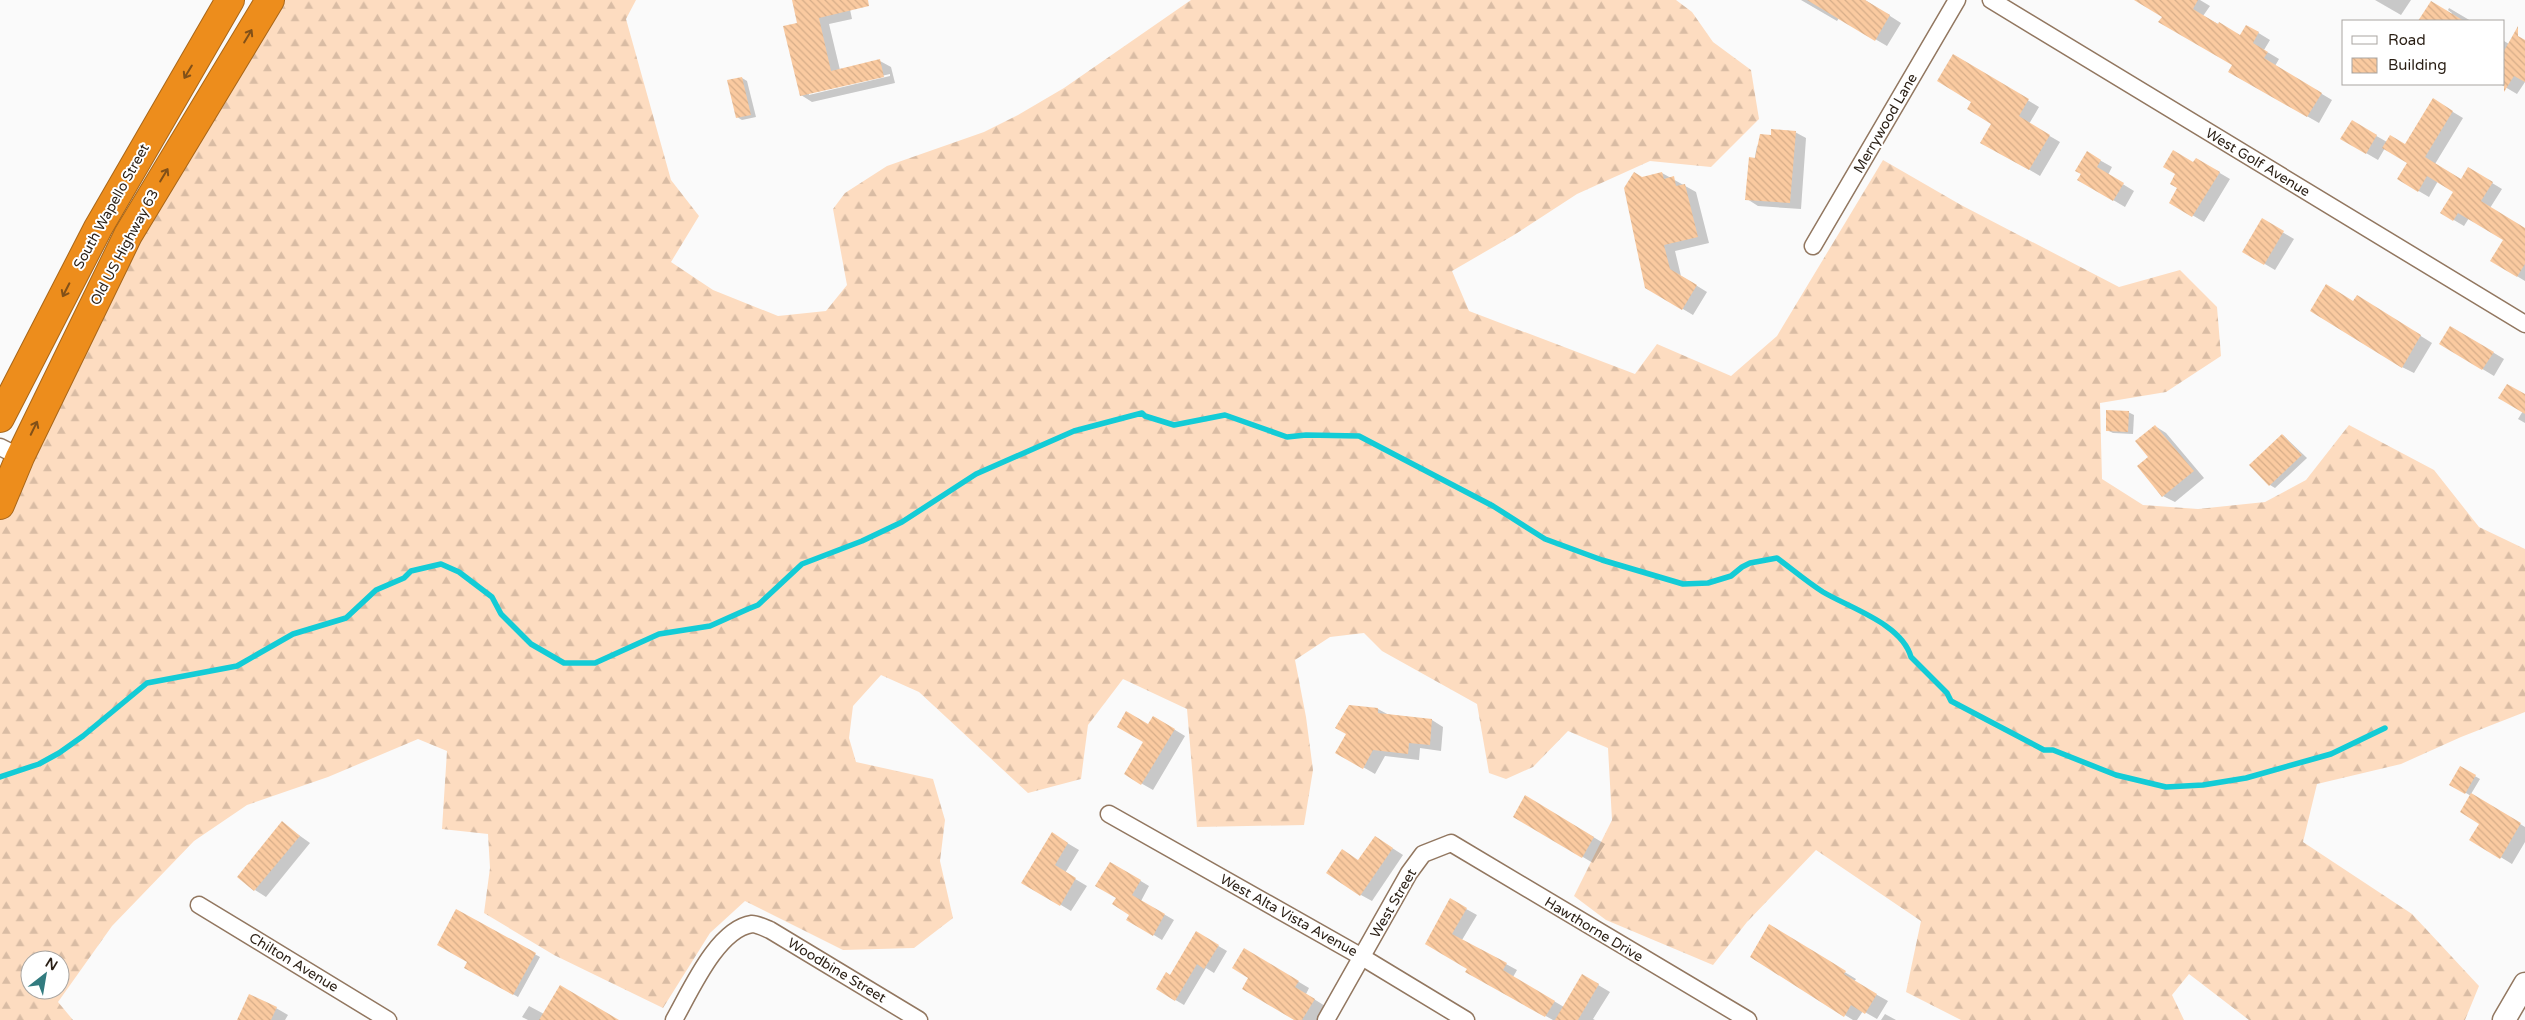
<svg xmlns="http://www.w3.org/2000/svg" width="2525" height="1020" viewBox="0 0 2525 1020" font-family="'Varela Round',sans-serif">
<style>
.forest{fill:url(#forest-firs);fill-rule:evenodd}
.shadow{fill:#0003;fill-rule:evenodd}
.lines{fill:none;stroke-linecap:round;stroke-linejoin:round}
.stream{stroke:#13ccd6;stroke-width:5.5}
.building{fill:url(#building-back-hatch)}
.street-casing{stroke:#927760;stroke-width:19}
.secondary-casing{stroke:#927760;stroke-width:25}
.highway-casing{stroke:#a86619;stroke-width:30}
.street{stroke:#fff;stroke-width:16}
.secondary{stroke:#fff;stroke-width:22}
.highway{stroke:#ed8d1c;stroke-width:28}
.oneway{stroke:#815018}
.labels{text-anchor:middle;stroke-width:4;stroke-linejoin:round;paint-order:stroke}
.street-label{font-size:14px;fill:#291e14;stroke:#fff}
</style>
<defs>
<pattern id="forest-firs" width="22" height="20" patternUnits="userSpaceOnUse" patternTransform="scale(1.25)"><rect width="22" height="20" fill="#fddcc0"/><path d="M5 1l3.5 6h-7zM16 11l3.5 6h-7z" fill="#d9bca4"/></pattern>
<pattern id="building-back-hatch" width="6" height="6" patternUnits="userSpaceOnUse" patternTransform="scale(1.25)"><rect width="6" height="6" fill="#facaa0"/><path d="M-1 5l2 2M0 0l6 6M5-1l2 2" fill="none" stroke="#d6ad89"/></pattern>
</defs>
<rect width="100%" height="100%" fill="#fafafa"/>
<path class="forest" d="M270,0H636L626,19L671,180L699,216L671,262L713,290L778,316L826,311L847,285L833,209L845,193L887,166L984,132L1018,115L1064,88L1191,0H1676L1692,12L1713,42L1751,70L1759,119L1711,167L1650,161L1577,194L1514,235L1452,271L1469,311L1635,374L1657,344L1731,376L1777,336L1883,160L1961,205L2119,287L2180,270L2217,307L2221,356L2166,392L2100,403L2102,479L2143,505L2198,509L2265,502L2306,480L2349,425L2434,470L2479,527L2525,549V712L2461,737L2401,764L2317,784L2303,842L2412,914L2479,986L2465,1020H2249L2189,974L2172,995L2184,1020H1961L1906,992L1921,921L1816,850L1747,922L1713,965L1606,920L1574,896L1612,820L1608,748L1568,731L1533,767L1506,779L1489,773L1477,704L1382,651L1364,633L1330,637L1295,660L1306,717L1313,770L1304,825L1197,827L1187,709L1123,679L1088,725L1081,779L1028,793L919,692L881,675L853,706L849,738L856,762L933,779L945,820L940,861L953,918L914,948L843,950L745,901L710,933L663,1008L554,955L484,913L490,868L488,834L442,829L447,751L418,739L328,777L247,805L194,841L112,926L58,1002L73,1020H0V505ZM30,960H60V990H30Z"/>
<g class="shadow">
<path d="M793,0H848L852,19L829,24L840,70L880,61L891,67L895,83L812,102L801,95L799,24ZM890,74V76L809,95V93Z"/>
<polygon points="1801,0 1865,0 1901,23 1887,46 1839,18 1837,21"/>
<polygon points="2136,0 2200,0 2210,6 2203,16 2241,36 2247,26 2270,40 2264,50 2279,59 2275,66 2332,100 2319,123 2229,72 2233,65 2163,16"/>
<polygon points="2375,0 2411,0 2401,15"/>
<polygon points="2431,3 2451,15 2452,13 2448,10 2449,8 2471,21 2420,21"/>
<polygon points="2504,41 2509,44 2525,41 2525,82 2517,94 2500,84 2504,84"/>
<polygon points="1954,55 2039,107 2029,124 2060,142 2040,176 1982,142 1993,123 1972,102"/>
<polygon points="742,78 747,81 756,117 742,120 737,117"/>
<polygon points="2433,100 2463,118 2435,164 2462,180 2469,169 2502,189 2490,208 2525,229 2525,281 2492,261 2504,239 2469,218 2464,226 2442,213 2455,191 2438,181 2429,197 2398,179 2408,162 2385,148 2378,160 2342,139 2352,122 2387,142 2406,146"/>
<polygon points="1795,132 1806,138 1801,209 1758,206 1747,199 1757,146 1760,146 1772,137"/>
<polygon points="2087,153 2112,167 2108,175 2134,191 2125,207 2079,180"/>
<polygon points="2196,159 2230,179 2204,222 2170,202 2179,188 2177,174 2194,163"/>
<polygon points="1662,173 1696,192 1709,243 1675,251 1681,276 1707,292 1693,315 1646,287 1642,179"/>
<polygon points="2262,220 2294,239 2275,270 2243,251"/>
<polygon points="2368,303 2432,343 2414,373 2402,367"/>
<polygon points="2451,327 2504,359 2494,376 2441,344"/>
<polygon points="2525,396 2525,423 2518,419 2523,411"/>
<polygon points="2128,412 2134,415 2133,434 2113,433 2107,430"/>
<polygon points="2155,426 2166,433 2204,478 2175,502 2163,496 2150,457"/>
<polygon points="2283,435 2307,458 2275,488 2270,485"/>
<polygon points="1349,706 1378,709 1389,715 1432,720 1443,727 1441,751 1420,748 1419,760 1385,756 1375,774 1337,752 1347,734"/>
<polygon points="1154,717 1185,736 1153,790 1125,774 1144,742"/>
<polygon points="2461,768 2480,779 2471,794 2525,827 2525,842 2512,864 2471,839 2481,823 2471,796 2451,784"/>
<polygon points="1526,797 1605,844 1593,863 1514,816"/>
<polygon points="282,823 310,843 266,897 255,890"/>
<polygon points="1052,834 1079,850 1065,873 1087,886 1071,911 1023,882"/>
<polygon points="1386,844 1403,855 1372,901 1361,895 1359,861"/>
<polygon points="1111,863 1149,886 1141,901 1174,920 1162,940 1128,919 1131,914 1117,898"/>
<polygon points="1450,900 1477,915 1462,940 1517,970 1513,977 1564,1007 1583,976 1610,992 1593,1019 1595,1020 1553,1020 1467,972 1469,968 1427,943"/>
<polygon points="457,911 540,957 518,997 466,967 469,961"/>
<polygon points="1196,933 1227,951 1214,973 1206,968 1184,1005 1157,989 1170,976"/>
<polygon points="1781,933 1856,979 1854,982 1888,1001 1877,1019 1863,1011 1857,1020 1853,1020 1751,957"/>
<polygon points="1245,950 1309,988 1306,994 1325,1006 1317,1020 1297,1020 1250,978"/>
<polygon points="529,1006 544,1014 617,1020 528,1020 522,1017"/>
<polygon points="276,1008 288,1015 285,1020 242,1020"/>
<polygon points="1885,1014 1896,1020 1881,1020"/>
</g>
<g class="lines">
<path class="stream" d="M0,777L39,764L59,753L83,736L147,683L237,666L293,634L346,618L376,590L404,578L411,571L441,564L459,572L492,597L501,614L531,644L564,663H595L659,634L710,626L748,609L758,605L802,564L862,541L902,522L976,474L1074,431L1142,413L1145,416L1174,425L1225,415L1287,437L1306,435L1359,436L1493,506L1545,539L1602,560L1683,584L1708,583L1731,576L1742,567L1750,563L1777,558C1792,569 1807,582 1823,592C1850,608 1902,624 1911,657L1947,693L1951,701L2044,750H2053L2116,775L2166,787L2203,785L2246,778L2331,754L2385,728"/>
</g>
<g class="building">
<polygon points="792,0 868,0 869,6 819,18 831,71 880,59 884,77 800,96 783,26 797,23"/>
<polygon points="1807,0 1865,0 1890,15 1875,41"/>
<polygon points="2134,0 2198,0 2193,9 2218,24 2219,22 2240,35 2246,25 2259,32 2253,43 2268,52 2264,58 2322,93 2307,117 2228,72 2232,65 2158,22 2162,17"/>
<polygon points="2431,1 2464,21 2418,21"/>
<polygon points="2518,26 2518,36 2525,40 2525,82 2514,76 2504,92 2504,51"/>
<polygon points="1953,54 2029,99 2019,116 2050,135 2029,170 1980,143 1991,124 1967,109 1971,102 1937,81"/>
<polygon points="742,77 751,115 736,118 727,80"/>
<polygon points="2433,98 2453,111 2425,157 2461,179 2468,167 2493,182 2481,201 2525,228 2525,264 2517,277 2490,261 2503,240 2458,213 2453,221 2440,213 2453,192 2427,176 2418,192 2397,179 2407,163 2382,148 2390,135 2405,144"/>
<polygon points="2352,120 2377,135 2366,154 2340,139"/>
<polygon points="1771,129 1796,131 1790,203 1745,200 1749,157 1755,158 1760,134 1771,135"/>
<polygon points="2173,150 2193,162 2196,158 2220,172 2192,217 2169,203 2177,188 2170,184 2175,174 2163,167"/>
<polygon points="2087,151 2101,160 2097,167 2124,183 2113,201 2077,180 2081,174 2075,171"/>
<polygon points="1634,172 1642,177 1662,172 1664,179 1674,176 1676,186 1685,184 1698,237 1664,245 1670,269 1697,285 1682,310 1645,288 1624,188"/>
<polygon points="2262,218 2284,231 2264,265 2242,252"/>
<polygon points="2326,284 2353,301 2357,295 2421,335 2402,368 2310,311"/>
<polygon points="2450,326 2494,352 2482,370 2439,344"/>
<polygon points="2507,384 2525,394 2525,414 2498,398"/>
<polygon points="2106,410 2129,411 2128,432 2106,431"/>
<polygon points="2155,425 2194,471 2162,497 2137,466 2148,457 2135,441"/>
<polygon points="2282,434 2302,455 2269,486 2249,465"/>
<polygon points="1349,705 1378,708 1378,713 1432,719 1430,745 1409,743 1408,754 1373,750 1363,769 1335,753 1346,734 1335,728"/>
<polygon points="1126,711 1148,724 1153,716 1175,729 1141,785 1124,774 1143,742 1117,727"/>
<polygon points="2460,766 2476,775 2465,794 2449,785"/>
<polygon points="2471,793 2521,823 2500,859 2469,840 2479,824 2460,812"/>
<polygon points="1525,795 1594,837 1582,858 1513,817"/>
<polygon points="282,821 300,836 254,891 237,877"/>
<polygon points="1052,832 1068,843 1055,865 1076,878 1060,906 1021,883"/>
<polygon points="1375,836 1393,848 1360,896 1326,873 1342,849 1358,860"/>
<polygon points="1110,862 1141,880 1132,895 1165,914 1153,936 1126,920 1129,915 1112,904 1116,898 1095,886"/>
<polygon points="1450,898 1467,908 1452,934 1507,963 1503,970 1555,1001 1545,1017 1465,972 1467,969 1425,944"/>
<polygon points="456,909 536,953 513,995 464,968 467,962 437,945"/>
<polygon points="1769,924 1825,958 1846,971 1844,974 1877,994 1865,1014 1851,1005 1844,1017 1750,957"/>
<polygon points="1196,931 1219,945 1204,969 1197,964 1175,1001 1156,989 1166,972 1170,975"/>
<polygon points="1244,948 1299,981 1295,987 1315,999 1302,1020 1294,1020 1242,989 1248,978 1232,968"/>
<polygon points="1582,974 1599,984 1578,1020 1555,1020"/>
<polygon points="560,985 619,1020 539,1020"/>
<polygon points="249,994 277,1007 271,1020 237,1020"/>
</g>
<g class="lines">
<defs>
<g id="street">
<polyline points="1991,0 2525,324"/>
<polyline points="1813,246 1957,0"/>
<polyline points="0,447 20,457"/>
<polyline points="1109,814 1362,957 1466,1020"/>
<polyline points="199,905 388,1020"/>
<path d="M674,1020C690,992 717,929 752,924C757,924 765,928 770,930L919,1020"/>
<polyline points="1326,1020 1409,873 1423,854 1451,843 1748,1020"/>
</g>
<polyline id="secondary" points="2504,1020 2525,984"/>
<g id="highway">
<polyline points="0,418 98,228 230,0"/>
<polyline points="0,505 20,457 128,235 270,0"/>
</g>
</defs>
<use href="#street" class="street-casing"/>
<use href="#secondary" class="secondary-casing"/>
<use href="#highway" class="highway-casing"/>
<use href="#street" class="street"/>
<use href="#secondary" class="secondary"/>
<use href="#highway" class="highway"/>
</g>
<defs><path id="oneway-shaft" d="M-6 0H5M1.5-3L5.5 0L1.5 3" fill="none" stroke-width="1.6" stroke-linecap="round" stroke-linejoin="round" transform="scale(1.25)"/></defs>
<g class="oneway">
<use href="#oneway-shaft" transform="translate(248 36) rotate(-59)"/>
<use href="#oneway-shaft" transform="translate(188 72) rotate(121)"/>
<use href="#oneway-shaft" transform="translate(164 175) rotate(-59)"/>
<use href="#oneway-shaft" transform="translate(66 290) rotate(117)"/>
<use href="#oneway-shaft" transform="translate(34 428) rotate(-64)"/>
</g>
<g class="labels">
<g class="street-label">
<text transform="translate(1885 123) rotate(-60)" y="5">Merrywood Lane</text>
<text transform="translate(2258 162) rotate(31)" y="5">West Golf Avenue</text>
<text transform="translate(111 206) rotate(-61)" y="5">South Wapello Street</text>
<text transform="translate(124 247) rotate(-62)" y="5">Old US Highway 63</text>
<text transform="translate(1393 903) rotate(-60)" y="5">West Street</text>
<text transform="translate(1289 915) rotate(29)" y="5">West Alta Vista Avenue</text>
<text transform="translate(1594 929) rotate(31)" y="5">Hawthorne Drive</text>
<text transform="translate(294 962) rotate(31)" y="5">Chilton Avenue</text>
<text transform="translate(837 970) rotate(31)" y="5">Woodbine Street</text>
</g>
</g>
<rect x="2342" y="20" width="162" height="65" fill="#ffffff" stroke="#a9a5a1"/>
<rect x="2352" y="36" width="25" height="8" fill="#ffffff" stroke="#a9a5a1"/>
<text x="2388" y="45" font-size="15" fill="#291e14">Road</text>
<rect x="2352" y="58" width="25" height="15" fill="url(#building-back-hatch)" stroke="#a9a5a1"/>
<text x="2388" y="70" font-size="15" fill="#291e14">Building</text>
<g transform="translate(45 975) rotate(31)"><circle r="24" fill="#ffffff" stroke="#a9a5a1"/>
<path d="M0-4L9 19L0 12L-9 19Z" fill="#327b7f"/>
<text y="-8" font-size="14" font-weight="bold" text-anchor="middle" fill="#291e14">N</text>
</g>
</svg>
